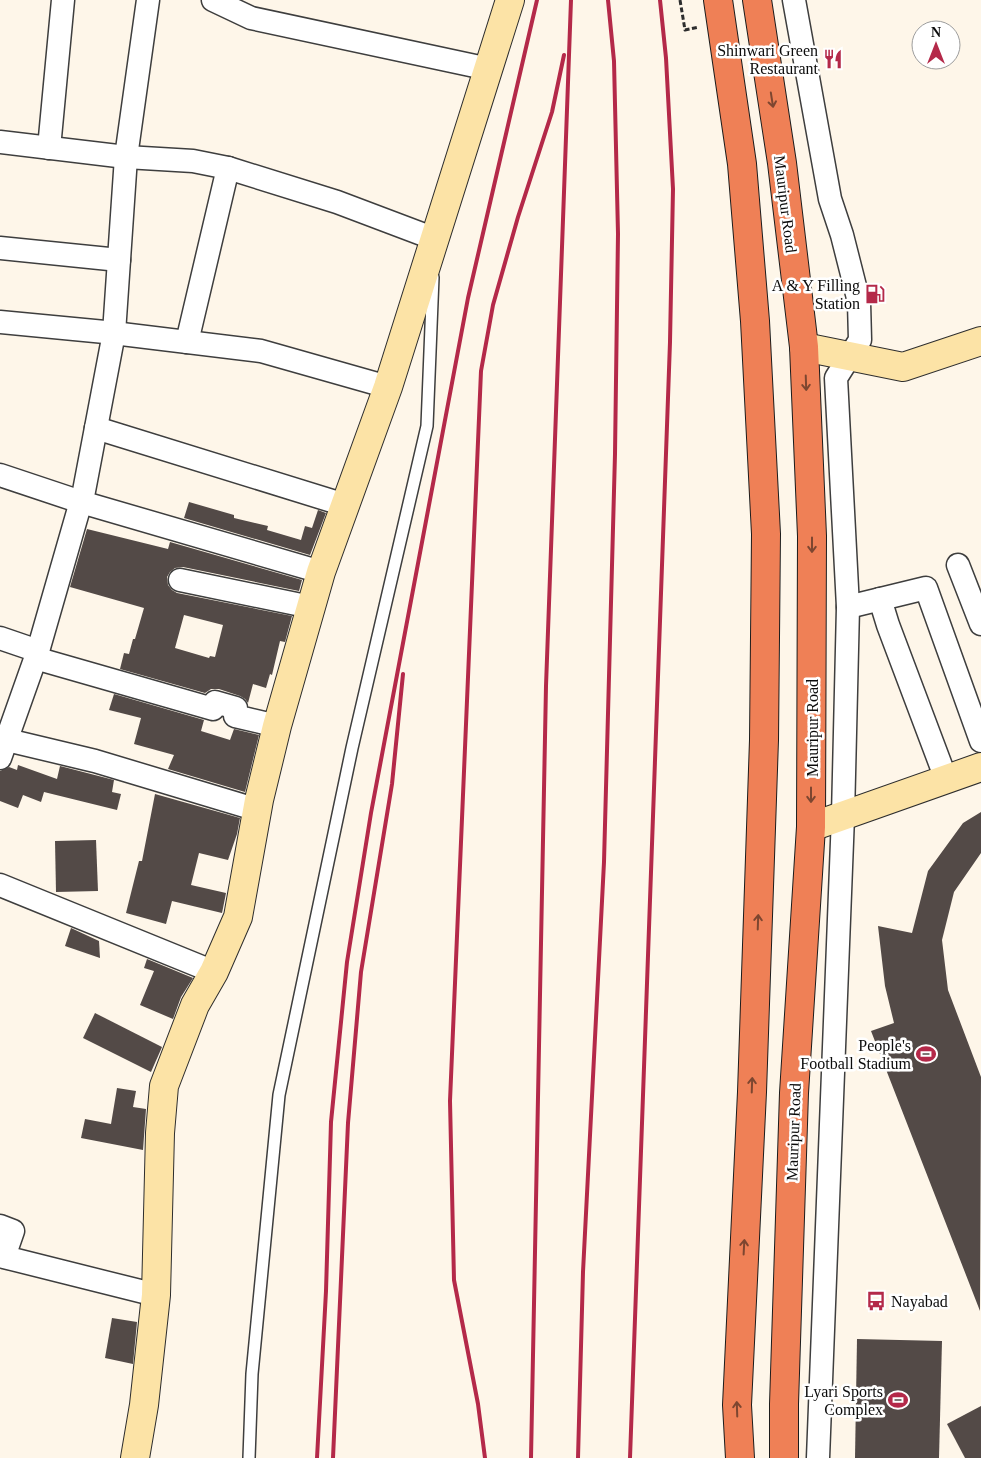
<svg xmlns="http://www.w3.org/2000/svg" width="981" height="1458" viewBox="0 0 981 1458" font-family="'Times New Roman',serif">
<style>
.building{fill:#534a47;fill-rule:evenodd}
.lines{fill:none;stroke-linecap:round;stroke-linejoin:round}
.lane-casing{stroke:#3e3e3e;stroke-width:14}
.street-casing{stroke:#3e3e3e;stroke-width:25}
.secondary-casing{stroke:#2d2d2d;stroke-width:30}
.highway-casing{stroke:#1c1c1c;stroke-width:30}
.path{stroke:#2d2d2d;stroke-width:3;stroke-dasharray:5 2.5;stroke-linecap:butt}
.lane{stroke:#fff;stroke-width:11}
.street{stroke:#fff;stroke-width:22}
.secondary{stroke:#fce3a6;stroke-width:28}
.highway{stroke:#ef8056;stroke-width:28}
.rail{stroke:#b42949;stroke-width:4}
.oneway{stroke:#7d4630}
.labels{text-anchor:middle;stroke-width:5;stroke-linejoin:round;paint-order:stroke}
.poi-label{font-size:16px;fill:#0b0b0b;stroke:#fff;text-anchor:end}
.street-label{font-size:16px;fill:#0b0b0b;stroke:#fff}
</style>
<rect width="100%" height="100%" fill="#fef6e9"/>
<g class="building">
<polygon points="189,502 234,515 234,518 268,526 267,530 301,540 305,526 312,528 318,510 326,513 310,555 184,518"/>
<path d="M87,529L168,549L170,542L302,580L299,591L183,567L175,568L170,572L167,577L168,585L172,590L177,593L292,616L285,642L280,641L272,675L270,674L266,688L253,684L248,703L245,699L240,696L219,689H211L205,693L120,669L124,653L129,654L133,639H135L144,608L70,587ZM184,615L223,625L215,657L210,656L209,658L175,648Z"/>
<polygon points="114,694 204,720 201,731 230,740 234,729 259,735 245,792 168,769 174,755 134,744 141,718 109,710"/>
<polygon points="18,765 57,779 60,766 114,780 112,792 121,794 117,810 44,792 41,802 23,795 18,808 0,801 0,771 9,767 17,770"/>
<polygon points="155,794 240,818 237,834 228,860 199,853 191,885 226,893 222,913 172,901 166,924 126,913 139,861 142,861"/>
<polygon points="981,812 981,853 954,892 942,940 948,990 981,1077 980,1311 871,1031 894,1023 885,986 878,926 912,933 928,871 963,823"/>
<polygon points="96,840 98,891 56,892 55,841"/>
<polygon points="71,928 99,941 100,958 65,946"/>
<polygon points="147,959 193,978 181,997 173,1019 140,1005 154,971 144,968"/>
<polygon points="95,1013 162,1047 151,1072 83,1038"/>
<polygon points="117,1088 136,1091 133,1107 146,1109 143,1150 81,1138 85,1119 111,1124"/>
<polygon points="112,1318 137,1322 133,1364 105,1358"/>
<polygon points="857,1339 942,1341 939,1458 855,1458"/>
<polygon points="981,1406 981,1458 965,1458 947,1424"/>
</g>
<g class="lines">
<defs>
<polyline id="lane" points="249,1458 252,1374 279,1095 352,748 427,426 433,277"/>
<g id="street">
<polyline points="213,0 251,18 489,69"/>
<polyline points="794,0 830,199 842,235 859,302 860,340 836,378 848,607 843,816 818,1458"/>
<polyline points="0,142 126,157 193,161 228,168 337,202 435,239"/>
<polyline points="49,148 63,0"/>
<polyline points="0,248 119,260"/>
<polyline points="0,322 105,332 261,351 388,387"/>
<polyline points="187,342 228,168"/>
<polyline points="96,428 345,505"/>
<polyline points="0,475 81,502 321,572"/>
<polyline points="958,565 981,624"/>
<polyline points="180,580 311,607"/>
<polyline points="880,599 888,625 946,779"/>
<polyline points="848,607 926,588 981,741"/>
<polyline points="0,638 38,651"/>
<polyline points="35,658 213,709 215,702 236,708 235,716 277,726"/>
<polyline points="7,740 95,761 258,810"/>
<polyline points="0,758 38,651 84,491 114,333 126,157 148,0"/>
<polyline points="0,885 214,972"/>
<polyline points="0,1226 13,1231 4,1257 156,1295"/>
</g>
<g id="secondary">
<polyline points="804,347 903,367 981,341"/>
<polyline points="811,827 981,767"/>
<polyline points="135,1458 144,1405 156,1295 160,1133 164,1086 195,1005 214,972 238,917 259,800 277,726 321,572 388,387 510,0"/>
</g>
<g id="highway">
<polyline points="718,0 742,164 755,321 766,534 764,740 752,1092 737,1405 740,1458"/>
<polyline points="757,0 782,163 804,347 812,536 811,827 794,1093 784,1404 784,1458"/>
</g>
</defs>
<use href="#lane" class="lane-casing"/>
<use href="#street" class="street-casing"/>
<use href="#secondary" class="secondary-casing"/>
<use href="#highway" class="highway-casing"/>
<polyline class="path" points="680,0 685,30 699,27"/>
<use href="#lane" class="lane"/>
<use href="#street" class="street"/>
<use href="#secondary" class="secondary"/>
<use href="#highway" class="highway"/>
<g class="rail">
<polyline points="317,1458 326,1291 331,1122 347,962 371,813 468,298 537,0"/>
<polyline points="333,1458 348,1123 361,972 392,784 403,674"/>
<polyline points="485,1458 478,1404 454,1280 450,1101 481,371 493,305 518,217 552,112 564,55"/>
<polyline points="531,1458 546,686 571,0"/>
<polyline points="578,1458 583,1272 604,862 615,454 618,234 614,61 608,0"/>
<polyline points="630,1458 670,342 673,189 666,58 660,0"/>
</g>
</g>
<defs><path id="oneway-shaft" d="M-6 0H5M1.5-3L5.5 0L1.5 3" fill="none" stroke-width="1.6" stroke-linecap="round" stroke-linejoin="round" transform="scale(1.25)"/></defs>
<g class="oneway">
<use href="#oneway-shaft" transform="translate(772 100) rotate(81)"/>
<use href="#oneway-shaft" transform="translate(806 383) rotate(88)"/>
<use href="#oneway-shaft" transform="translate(812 545) rotate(90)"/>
<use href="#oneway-shaft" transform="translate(811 795) rotate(90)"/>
<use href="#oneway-shaft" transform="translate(758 922) rotate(-88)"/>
<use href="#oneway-shaft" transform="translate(752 1085) rotate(-88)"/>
<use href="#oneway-shaft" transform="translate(744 1247) rotate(-87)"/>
<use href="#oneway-shaft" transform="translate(737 1409) rotate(-92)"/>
</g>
<defs>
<symbol id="restaurant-bare" viewBox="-9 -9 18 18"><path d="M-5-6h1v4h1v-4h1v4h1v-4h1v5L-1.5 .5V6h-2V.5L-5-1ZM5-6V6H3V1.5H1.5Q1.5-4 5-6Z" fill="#b42949" stroke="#fff" stroke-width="2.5" paint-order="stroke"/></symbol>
<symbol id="fuel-bare" viewBox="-9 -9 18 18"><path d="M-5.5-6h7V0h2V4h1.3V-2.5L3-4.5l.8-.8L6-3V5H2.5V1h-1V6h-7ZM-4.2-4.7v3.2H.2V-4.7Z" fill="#b42949" stroke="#fff" stroke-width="2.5" paint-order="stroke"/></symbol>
<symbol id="stadium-bare" viewBox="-9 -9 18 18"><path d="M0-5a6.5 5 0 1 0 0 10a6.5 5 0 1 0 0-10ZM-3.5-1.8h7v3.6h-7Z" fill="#b42949" stroke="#fff" stroke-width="2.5" paint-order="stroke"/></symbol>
<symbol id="bus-bare" viewBox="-9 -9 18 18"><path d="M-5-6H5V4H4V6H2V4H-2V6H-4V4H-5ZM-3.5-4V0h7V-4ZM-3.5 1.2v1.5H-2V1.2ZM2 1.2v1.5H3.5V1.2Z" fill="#b42949" stroke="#fff" stroke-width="2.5" paint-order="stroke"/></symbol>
</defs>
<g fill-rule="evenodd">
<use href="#restaurant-bare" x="819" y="45" width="28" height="28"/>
<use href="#fuel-bare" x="861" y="280" width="28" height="28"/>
<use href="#stadium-bare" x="912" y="1040" width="28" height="28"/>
<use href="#bus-bare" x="862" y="1287" width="28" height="28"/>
<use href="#stadium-bare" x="884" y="1386" width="28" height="28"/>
</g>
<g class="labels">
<g class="poi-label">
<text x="818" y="56">Shinwari Green<tspan x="818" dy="18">Restaurant</tspan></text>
<text x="860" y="291">A &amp; Y Filling<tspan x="860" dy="18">Station</tspan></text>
<text x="911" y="1051">People's<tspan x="911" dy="18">Football Stadium</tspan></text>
<text x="891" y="1307" text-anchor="start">Nayabad</text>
<text x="883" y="1397">Lyari Sports<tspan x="883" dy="18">Complex</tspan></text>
</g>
<g class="street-label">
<text transform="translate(786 204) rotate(83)" y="6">Mauripur Road</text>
<text transform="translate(812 728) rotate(-90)" y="6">Mauripur Road</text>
<text transform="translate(793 1132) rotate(-88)" y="6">Mauripur Road</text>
</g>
</g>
<g transform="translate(936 45)"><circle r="24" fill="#ffffff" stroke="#9d9d9d"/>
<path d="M0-4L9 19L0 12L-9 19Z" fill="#b42949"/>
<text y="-8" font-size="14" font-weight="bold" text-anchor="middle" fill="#0b0b0b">N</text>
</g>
</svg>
